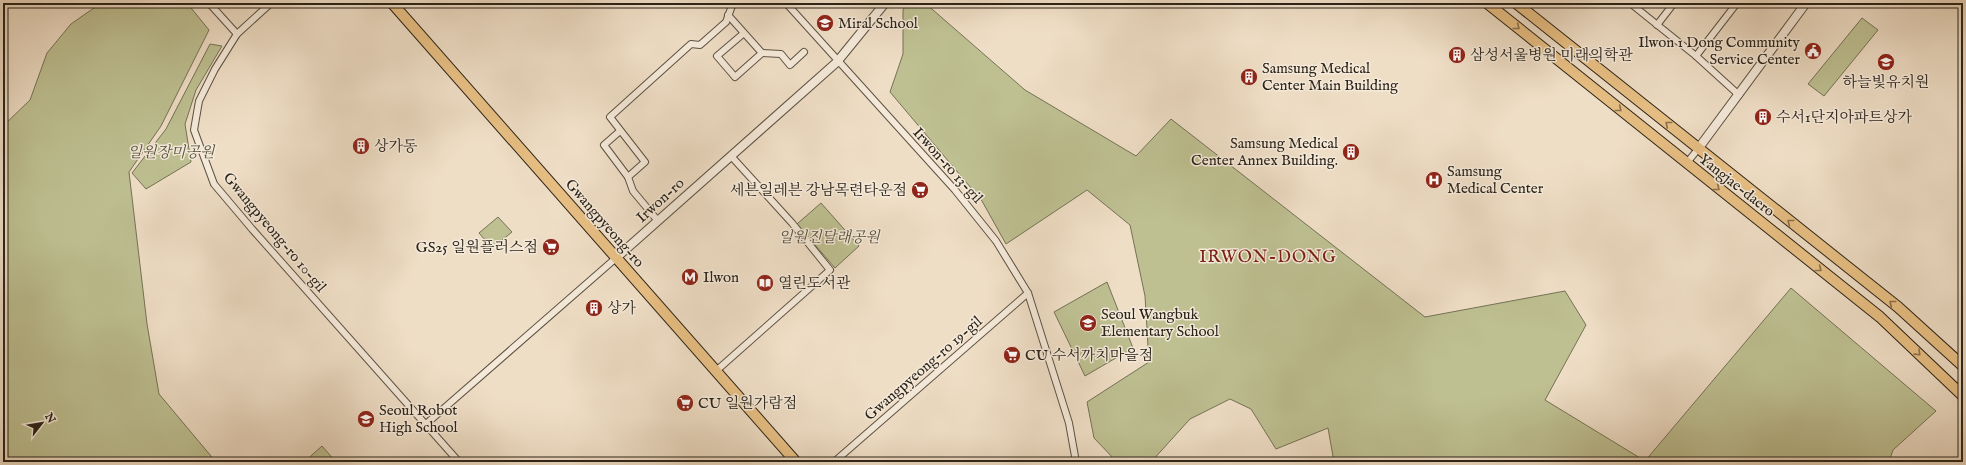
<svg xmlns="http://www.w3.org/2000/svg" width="1966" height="465" viewBox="0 0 1966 465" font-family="'IM FELL English','Noto Serif KR',serif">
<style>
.green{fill:#bec092;stroke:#747256}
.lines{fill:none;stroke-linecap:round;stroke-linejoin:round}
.minor-casing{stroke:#5c5244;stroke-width:8}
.tertiary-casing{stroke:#5c5244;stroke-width:10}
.primary-casing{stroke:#2b2319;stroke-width:12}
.minor{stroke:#f5eada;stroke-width:6}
.tertiary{stroke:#f5eada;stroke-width:8}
.primary{stroke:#e8bf83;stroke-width:10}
.oneway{stroke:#8a714e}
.labels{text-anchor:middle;stroke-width:3;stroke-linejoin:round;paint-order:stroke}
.poi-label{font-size:15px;fill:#2b2319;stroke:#f5eada;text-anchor:start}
.park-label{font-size:15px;font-style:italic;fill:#57523d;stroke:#f5eada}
.street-label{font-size:15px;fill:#2b2319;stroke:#f5eada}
.quarter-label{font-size:17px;letter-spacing:1px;fill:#7a1f14;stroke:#f5eada}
</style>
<rect width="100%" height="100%" fill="#efdec6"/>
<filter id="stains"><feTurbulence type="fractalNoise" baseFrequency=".005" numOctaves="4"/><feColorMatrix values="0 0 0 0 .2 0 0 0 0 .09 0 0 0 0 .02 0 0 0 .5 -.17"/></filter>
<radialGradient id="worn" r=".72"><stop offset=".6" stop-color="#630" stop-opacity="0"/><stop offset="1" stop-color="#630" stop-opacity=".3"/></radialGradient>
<g class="green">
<polygon points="101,3 187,3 209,30 161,126 129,172 147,324 159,394 216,462 3,462 3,126 30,100 47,53 71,24"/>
<polygon points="907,3 925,3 1025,90 1136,156 1171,119 1425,317 1565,291 1586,325 1545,400 1645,461 1791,288 1936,411 1893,450 1889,462 1334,462 1328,428 1276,449 1251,409 1230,399 1190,419 1151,462 1117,462 1094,438 1087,402 1149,362 1145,296 1130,225 1087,190 1006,244 982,201 890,92 903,54 903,10"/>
<polygon points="1862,18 1878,30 1824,96 1808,84"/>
<polygon points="210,44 222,46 196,90 185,124 191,162 146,189 132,173 166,129"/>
<polygon points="821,203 859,246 835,268 797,224"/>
<polygon points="498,217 512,232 492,248 479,233"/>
<polygon points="1107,282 1133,348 1085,376 1054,312"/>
<polygon points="322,446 336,462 304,462"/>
</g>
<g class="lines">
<defs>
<g id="minor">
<polyline points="209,3 237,34"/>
<polyline points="271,3 237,34 215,69 199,101 194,130 214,184 252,229 459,462"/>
<polyline points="786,3 955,190 996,241 1028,293 1069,423 1076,462"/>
<polyline points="1630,3 1696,56 1739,95"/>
<polyline points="728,15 762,53 735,77 717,56 744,33"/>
<polyline points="1657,25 1674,3"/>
<polyline points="762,53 781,54 790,65 804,52"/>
<polyline points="1696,56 1737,3"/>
<polyline points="620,131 604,145 628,177"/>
<polyline points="1686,164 1698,149"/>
<polyline points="658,221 633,191 628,177 645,162 610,117 691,44 700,45 726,22 733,3"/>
<polyline points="716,371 830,270 792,223 731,156"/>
<polyline points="426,424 616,258"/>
<polyline points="834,462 1028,293"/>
</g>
<g id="tertiary">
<polyline points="1698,149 1806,3"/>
<polyline points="616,258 837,62 885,3"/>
</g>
<g id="primary">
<polyline points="392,3 796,462"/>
<polyline points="1487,3 1880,317 1963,396"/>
<polyline points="1516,3 1898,307 1963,366"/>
</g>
</defs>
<use href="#minor" class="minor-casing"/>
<use href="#tertiary" class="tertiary-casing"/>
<use href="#primary" class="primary-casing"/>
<use href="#minor" class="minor"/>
<use href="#tertiary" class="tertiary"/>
<use href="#primary" class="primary"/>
</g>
<defs><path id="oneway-chevron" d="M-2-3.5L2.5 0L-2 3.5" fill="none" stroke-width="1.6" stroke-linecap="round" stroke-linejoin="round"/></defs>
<g class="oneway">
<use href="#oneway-chevron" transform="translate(1517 27) rotate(39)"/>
<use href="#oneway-chevron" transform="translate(1619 109) rotate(39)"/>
<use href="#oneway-chevron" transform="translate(1668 124) rotate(-141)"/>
<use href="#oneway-chevron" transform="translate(1717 188) rotate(38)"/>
<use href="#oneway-chevron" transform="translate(1790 222) rotate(-142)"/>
<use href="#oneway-chevron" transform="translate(1819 269) rotate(38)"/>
<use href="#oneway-chevron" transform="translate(1892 303) rotate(-142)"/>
<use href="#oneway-chevron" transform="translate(1918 353) rotate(44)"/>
</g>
<defs>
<symbol id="school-disc" viewBox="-11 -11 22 22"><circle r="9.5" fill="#8f2418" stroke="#f5eada"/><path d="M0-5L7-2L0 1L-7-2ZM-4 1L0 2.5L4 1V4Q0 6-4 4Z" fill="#fff"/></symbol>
<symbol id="civic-disc" viewBox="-11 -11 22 22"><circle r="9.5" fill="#8f2418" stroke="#f5eada"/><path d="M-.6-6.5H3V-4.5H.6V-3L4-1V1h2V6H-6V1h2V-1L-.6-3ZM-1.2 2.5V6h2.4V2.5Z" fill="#fff"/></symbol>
<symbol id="building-disc" viewBox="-11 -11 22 22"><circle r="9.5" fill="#8f2418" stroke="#f5eada"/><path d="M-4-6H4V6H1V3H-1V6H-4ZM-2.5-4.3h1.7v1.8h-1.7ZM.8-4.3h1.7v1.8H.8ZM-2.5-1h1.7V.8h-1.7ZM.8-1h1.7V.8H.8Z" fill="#fff"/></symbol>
<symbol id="hospital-disc" viewBox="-11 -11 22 22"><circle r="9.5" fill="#8f2418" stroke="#f5eada"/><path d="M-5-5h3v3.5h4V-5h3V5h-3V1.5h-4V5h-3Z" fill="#fff"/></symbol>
<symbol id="supermarket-disc" viewBox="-11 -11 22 22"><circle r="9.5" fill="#8f2418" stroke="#f5eada"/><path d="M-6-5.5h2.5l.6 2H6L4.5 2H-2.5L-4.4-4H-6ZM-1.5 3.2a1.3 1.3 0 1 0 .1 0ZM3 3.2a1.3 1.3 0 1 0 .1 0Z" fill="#fff"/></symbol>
<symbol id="metro-disc" viewBox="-11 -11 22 22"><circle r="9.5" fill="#8f2418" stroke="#f5eada"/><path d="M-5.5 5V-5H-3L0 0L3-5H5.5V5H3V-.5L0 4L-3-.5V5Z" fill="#fff"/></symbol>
<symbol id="library-disc" viewBox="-11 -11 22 22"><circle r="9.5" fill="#8f2418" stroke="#f5eada"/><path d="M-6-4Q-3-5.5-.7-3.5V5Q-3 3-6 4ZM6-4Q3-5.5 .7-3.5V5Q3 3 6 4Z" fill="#fff"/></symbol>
</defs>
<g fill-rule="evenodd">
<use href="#school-disc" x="815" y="13" width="20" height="20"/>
<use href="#civic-disc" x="1803" y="41" width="20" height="20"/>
<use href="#building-disc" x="1447" y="45" width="20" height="20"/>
<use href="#school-disc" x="1876" y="52" width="20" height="20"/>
<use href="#building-disc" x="1239" y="67" width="20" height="20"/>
<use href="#building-disc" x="1753" y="107" width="20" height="20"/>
<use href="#building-disc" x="351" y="136" width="20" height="20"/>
<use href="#building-disc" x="1341" y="142" width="20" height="20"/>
<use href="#hospital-disc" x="1424" y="170" width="20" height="20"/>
<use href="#supermarket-disc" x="910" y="180" width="20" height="20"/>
<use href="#supermarket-disc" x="541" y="237" width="20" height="20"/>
<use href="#metro-disc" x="680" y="267" width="20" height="20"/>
<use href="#library-disc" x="755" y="273" width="20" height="20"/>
<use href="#building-disc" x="584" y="298" width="20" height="20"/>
<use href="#school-disc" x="1078" y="313" width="20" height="20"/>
<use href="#supermarket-disc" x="1002" y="345" width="20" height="20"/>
<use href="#supermarket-disc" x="675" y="393" width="20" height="20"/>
<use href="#school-disc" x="356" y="409" width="20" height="20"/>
</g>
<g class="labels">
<g class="poi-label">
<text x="838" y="28">Miral School</text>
<text x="1800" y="47" text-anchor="end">Ilwon 1 Dong Community<tspan x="1800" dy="17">Service Center</tspan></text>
<text x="1470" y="60">삼성서울병원 미래의학관</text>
<text x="1262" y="73">Samsung Medical<tspan x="1262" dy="17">Center Main Building</tspan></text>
<text x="1886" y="87" text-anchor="middle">하늘빛유치원</text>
<text x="1776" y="122">수서1단지아파트상가</text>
<text x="1338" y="148" text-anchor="end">Samsung Medical<tspan x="1338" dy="17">Center Annex Building.</tspan></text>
<text x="374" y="151">상가동</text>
<text x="1447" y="176">Samsung<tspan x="1447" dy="17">Medical Center</tspan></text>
<text x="907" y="195" text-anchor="end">세븐일레븐 강남목련타운점</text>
<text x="538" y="252" text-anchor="end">GS25 일원플러스점</text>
<text x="703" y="282">Ilwon</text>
<text x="778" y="288">열린도서관</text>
<text x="607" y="313">상가</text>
<text x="1101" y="319">Seoul Wangbuk<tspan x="1101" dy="17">Elementary School</tspan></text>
<text x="1025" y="360">CU 수서까치마을점</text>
<text x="698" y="408">CU 일원가람점</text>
<text x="379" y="415">Seoul Robot<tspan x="379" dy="17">High School</tspan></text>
</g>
<g class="park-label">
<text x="171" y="157">일원장미공원</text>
<text x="829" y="242">일원진달래공원</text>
</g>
<g class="street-label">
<text transform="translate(948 165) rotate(48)" y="5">Irwon-ro 13-gil</text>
<text transform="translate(1737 185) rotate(38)" y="5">Yangjae-daero</text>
<text transform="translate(660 200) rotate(-42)" y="5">Irwon-ro</text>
<text transform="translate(605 223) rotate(49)" y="5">Gwangpyeong-ro</text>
<text transform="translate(275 232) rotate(50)" y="5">Gwangpyeong-ro 10-gil</text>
<text transform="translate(923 368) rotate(-41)" y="5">Gwangpyeong-ro 19-gil</text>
</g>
<g class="quarter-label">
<text x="1268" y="262">IRWON-DONG</text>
</g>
</g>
<rect width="1966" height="465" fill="none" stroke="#efdec6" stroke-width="16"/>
<rect x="4" y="4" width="1958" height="457" fill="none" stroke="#2b2319" stroke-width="2"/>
<rect x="8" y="8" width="1950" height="449" fill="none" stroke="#2b2319"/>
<g transform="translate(42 423) rotate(59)" stroke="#f5eada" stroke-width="3" paint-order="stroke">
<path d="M0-3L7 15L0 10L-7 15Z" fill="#2b2319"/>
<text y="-6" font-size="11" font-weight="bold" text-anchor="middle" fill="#2b2319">N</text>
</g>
<rect width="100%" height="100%" filter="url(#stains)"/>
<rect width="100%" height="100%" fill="url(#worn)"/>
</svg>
